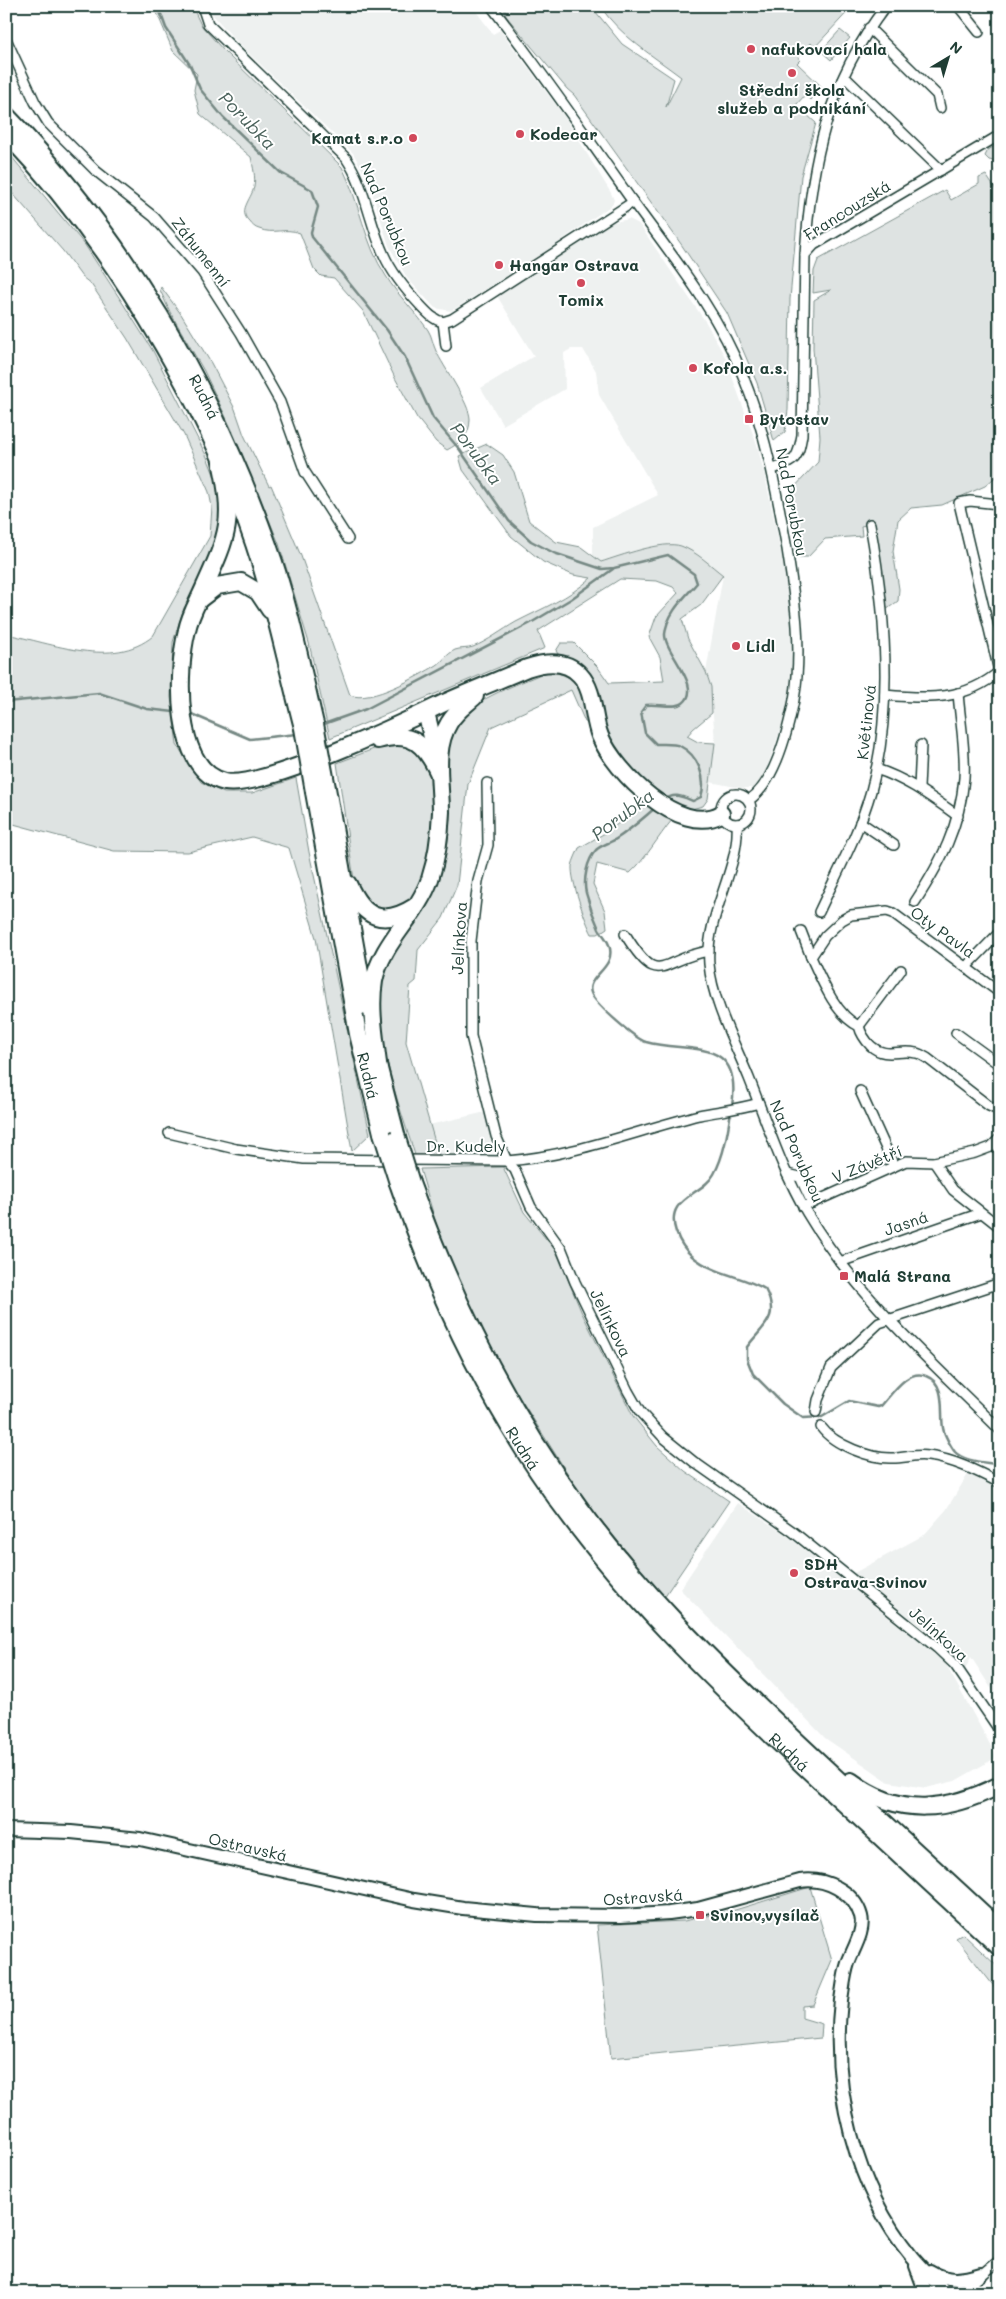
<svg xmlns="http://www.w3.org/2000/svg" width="1006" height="2299" viewBox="0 0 1006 2299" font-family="Mali,sans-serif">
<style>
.built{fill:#eef1f0}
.green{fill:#dee3e2;stroke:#7e908b}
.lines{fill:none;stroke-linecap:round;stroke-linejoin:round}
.stream{stroke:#758883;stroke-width:2.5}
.street-casing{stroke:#1f3d34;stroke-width:12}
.secondary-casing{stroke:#1f3d34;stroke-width:16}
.highway-casing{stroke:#1f3d34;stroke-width:20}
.street{stroke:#fff;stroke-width:9}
.secondary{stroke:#fff;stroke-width:12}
.highway{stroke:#fff;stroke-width:16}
.highway-bridge-casing{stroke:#1f3d34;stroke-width:20;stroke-linecap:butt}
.highway-bridge{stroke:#fff;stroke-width:16}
.poi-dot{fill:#d1495b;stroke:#fff;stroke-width:2}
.labels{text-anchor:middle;stroke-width:4;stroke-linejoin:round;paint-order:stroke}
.poi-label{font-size:16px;font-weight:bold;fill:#1f3d34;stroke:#fff;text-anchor:start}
.street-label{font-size:16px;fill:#1f3d34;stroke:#fff}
.water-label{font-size:18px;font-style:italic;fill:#4a625b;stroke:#fff}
</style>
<rect width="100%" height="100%" fill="#fff"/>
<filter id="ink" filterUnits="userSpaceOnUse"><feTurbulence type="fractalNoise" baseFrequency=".02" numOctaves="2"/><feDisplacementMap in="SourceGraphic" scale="10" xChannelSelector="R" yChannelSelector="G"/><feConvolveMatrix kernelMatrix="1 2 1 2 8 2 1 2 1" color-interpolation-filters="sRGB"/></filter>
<g filter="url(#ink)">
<g class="built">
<polygon points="211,6 472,6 493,34 500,30 564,116 611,193 614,200 612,205 547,250 451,311 435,308 407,278 389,246 369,182 353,153 238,43 212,14"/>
<polygon points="629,219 639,224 707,324 725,357 758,448 766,481 786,575 793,628 794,656 790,692 784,720 763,778 753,788 741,788 710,782 715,743 711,687 706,672 723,575 680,545 656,546 601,562 593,556 593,527 658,495 599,395 596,371 583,349 571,349 564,353 565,389 503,425 481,388 534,356 497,296 610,223"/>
<polygon points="486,1112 491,1147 478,1154 439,1156 429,1125"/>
<polygon points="970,1471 1000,1487 1000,1702 971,1657 965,1670 961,1659 962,1649 955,1643 950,1649 854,1573 924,1535 946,1510"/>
<polygon points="738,1503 786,1535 945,1663 997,1757 955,1781 926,1788 889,1782 825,1738 680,1589"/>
</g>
<g class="green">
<path d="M154,6H192L201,25L224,51L342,167C360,202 364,243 386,276C398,296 415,311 428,330C432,336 433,345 436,351C443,366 470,404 470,419C470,436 460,443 447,450L436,442L417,418L395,378L363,311L334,278L321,276L314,269L300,233C284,227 274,235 259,229C255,228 252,225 250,222C237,211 251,200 254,187C256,177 253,167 251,157L200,114L194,90L197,74L173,51Z"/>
<path d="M504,6H591L622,44L674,79L666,107L681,77C652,55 621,37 600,6H853L815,47L811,43L798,57L800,60L797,63L822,87L810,100L805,95L796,105L816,123L801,176L790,299L788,410L785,432L774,441L757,383L727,313L681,244L574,95L567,89L506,16Z"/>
<polygon points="840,30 850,38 831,60 821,51"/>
<polygon points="1000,143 1000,150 996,152 995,158 1000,165 1000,181 995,170 997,166 994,161 989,160 985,156 988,150"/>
<path d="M6,150L85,245L124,305L153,351L207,457L219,487L223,527L197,587L184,608L173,642L171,697L177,745L201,782L224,793H252L296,778L309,852L370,1134L352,1151L316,938L289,848L252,837L188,852L114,851L6,822V634C52,643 113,669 153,636L210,536L212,507L209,492L184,435L127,338L91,284L82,277L63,251L6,186Z"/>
<polygon points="986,175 1000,196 1000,473 985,486 942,505 911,508 898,520 893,551 899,589 898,601 886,610 874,523 861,526 862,536 825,539 808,557 796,557 791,491 818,462 820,437 813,348 814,300 831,290 813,293 814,271 818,260 945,190 951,200 979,184 979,178"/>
<path d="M161,287L181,314L211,363L235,409L244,435L269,486L271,485L301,556L350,695C371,704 418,676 437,665C444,660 447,654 455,650C460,648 468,649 473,647C488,641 502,630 516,622C543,608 569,598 591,578L573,575L543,562L511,536L463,470L459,456L487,444L503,455L514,472L529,521L556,542L581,547L601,562C620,556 663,540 681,546C697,552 710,565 723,575L701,605L682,619L688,639L706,672L711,687L712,713L693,729L687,736L698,742L715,743L708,799L703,806L691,809L680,806L642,782L607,739L599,714L556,651L561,643H574L597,666L609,683L664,681L660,657L649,637L656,617L678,593L673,587L657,581L620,579L538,631L545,648L330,738L309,643L279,544L232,430L204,371L170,312L160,290Z"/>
<path d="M552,672C583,677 583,698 589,723L585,722L571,690L491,727L468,784L457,885L443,918L418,950L416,981L410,986L406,1042L439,1156L416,1158C400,1108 361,1004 389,956C394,948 403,941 409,933C425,913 436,891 443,866C447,850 450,831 450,814C451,787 440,742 457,721C475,698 517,685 543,673Z"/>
<path d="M392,742L415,746C420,755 428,764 431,773C441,799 428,880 410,901C406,906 397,910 391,914L367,905L354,880L337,763Z"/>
<path d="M647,803L672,820C658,837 645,860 630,873L597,864L593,884L605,911L607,928L598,934H592C585,921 571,881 572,866C573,861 577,853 579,848L605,833Z"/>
<polygon points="503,1167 524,1212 556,1251 581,1311 633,1416 657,1446 685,1471 729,1501 664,1597 585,1501 492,1354 443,1247 420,1169"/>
<polygon points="810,1887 832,1960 813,2005 802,2006 802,2018 822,2024 821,2038 611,2058 597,1925 684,1921 735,1910"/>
<polygon points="963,1934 1000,1969 1000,1994 956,1938"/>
</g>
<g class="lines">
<g class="stream">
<path d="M158,6L166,28L190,65L200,89L223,117L281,173L312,190L318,207L311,232L312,237L387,330L405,357L433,418L460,450L509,521L531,541L554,553L602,569L614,568L668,555L694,574L697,583C684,598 667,613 665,634C664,652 704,687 683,703C675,709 656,703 646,705L641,712L645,733L656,744C663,744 674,743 680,746C698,755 707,778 701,797L693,801C683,797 674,792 665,800"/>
<polyline points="6,702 99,693 147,709 174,712"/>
<polyline points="189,713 250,739 297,734"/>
<polyline points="321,725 366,709 529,624 571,599 613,569"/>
<path d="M655,808C642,819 630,830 616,839C610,843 601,845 596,850C587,860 583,880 586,893C589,904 594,918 599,929C602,934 607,939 609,945C618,969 582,977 592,995C598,1006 634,1038 646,1042C689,1054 743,1035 732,1106"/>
<path d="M731,1111C728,1131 724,1156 714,1174C702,1196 664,1197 676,1232C679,1240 685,1250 692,1256C713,1274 742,1276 765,1289C781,1319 762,1326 747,1347V1359L753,1374L783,1404L803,1418L822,1417L849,1401L878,1407L881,1406C892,1394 908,1368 926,1376C947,1384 940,1411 943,1428C944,1434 951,1447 955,1452C964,1462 987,1462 1000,1465"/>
</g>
<defs>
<g id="street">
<path d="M202,6L208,24L346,158C366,188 369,223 384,255C392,273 405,289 419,304C427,312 433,320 443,322L446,346"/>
<path d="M491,6C541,70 586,136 633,202C673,257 718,312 743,376C766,433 776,489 787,549C795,600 803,649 794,700C788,730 775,783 749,800"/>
<polyline points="958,6 979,32"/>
<polyline points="869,28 937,95 940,108"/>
<polyline points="6,39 35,102 48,123 96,171 154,217 202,272 241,333 280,402 305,472 348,539"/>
<polyline points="842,80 847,79 941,170"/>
<path d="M805,255C811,162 828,81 886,6"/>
<polyline points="443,322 452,319 633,202"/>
<path d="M773,469C796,462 798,458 802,435L805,255L814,245L1000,135"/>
<polyline points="999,504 970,501 959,503 1000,675"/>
<path d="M885,695C928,699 965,701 1000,671"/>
<path d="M876,769C907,779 931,797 958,816"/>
<polyline points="487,783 488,845 478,881 471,941 471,1036 496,1136 507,1161 515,1170 531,1207 562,1250 575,1282 628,1391 640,1412 663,1437 694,1462 792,1531 937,1648 955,1665 1000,1731"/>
<polyline points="919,788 921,745"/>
<circle cx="736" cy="809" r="15"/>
<polyline points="860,822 894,845"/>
<path d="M737,824C740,869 705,915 709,964C712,1000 735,1044 749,1078C767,1123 782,1171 807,1213C857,1297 931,1361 1000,1430"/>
<path d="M915,902C941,862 960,826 964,778C966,750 960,720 958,693"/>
<path d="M819,912C837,873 859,833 871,791C894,708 885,607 870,524"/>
<polyline points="801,931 811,957"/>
<path d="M625,934C660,991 659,959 709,951"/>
<polyline points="966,967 1000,932"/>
<path d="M1000,993L893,913L887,911L851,915L842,920L825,936L811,957C821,979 836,1016 859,1026C861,1034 865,1040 871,1046C886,1059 899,1049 916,1053C919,1053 923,1056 927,1058L989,1106L1000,1111"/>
<polyline points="859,1026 901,970"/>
<polyline points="956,1033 1000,1065"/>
<polyline points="860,1091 894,1166"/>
<path d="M169,1133L236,1149L304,1159L507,1161C574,1156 635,1131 699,1115C719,1111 739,1109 759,1103"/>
<polyline points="934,1162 953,1190 1000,1227"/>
<polyline points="787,1174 800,1177 812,1203"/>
<polyline points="803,1207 906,1161 934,1162 975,1153 991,1147 1000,1138"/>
<polyline points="840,1262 981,1213"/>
<polyline points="816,1412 818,1400 831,1368 879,1323 1000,1283"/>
<path d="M821,1427C834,1445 871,1459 893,1458C905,1458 916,1454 928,1456C953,1459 977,1471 1000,1483"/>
<polyline points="960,2293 1000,2260"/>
</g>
<g id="secondary">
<path d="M6,1830L71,1832L140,1839L414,1900L463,1908L537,1915L621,1916L669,1913L698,1909L800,1881C824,1877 854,1891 861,1916C865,1931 853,1949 848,1963C844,1975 843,1988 841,2000C831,2088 855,2188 912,2257C923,2270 935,2281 946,2293"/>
<polyline points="916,2266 926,2293"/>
<path d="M930,2271C948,2282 962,2280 981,2274"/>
</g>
<g id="highway">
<path id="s1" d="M6,115C124,237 211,385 268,545C289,603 301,664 315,724"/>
<path d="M6,133C121,254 223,428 268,589C281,635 291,682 303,728"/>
<path d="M221,461C234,521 229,533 204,588C198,602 190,615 187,630C177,669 173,770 225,782C261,790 405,722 444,703C471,691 499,680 527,668C545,662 566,659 580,675C595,691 592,717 600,736C615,772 680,837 721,814"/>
<polyline points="200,599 217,586 241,582 258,592 270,610"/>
<polyline points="426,712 436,754"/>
<path d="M378,740C412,730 425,744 439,774"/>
<polyline points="327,788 366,1007"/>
<path id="s2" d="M314,792L358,1034L382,1133"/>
<path d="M348,884C364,919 383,927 416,906"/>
<polyline points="377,1061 397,1138"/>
<path d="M379,1072C376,1043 369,1010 374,981C381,943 417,916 430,879C437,858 440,834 441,812C441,783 433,749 449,723C456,711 466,705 475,696"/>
<path id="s3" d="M398,1183C433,1285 478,1382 538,1472C617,1590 719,1687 822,1783C881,1838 940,1893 1000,1948"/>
<path d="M411,1183C453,1299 506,1408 580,1508C639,1589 711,1660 783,1728C855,1796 928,1862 1000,1929"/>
<path d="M851,1781C899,1818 949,1811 1000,1785"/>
</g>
</defs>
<use href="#street" class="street-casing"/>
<use href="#secondary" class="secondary-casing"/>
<use href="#highway" class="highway-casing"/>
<use href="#street" class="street"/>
<use href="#secondary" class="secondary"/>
<use href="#highway" class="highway"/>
<defs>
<g id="highway-bridge">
<polyline points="315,724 327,788"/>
<polyline points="303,728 314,792"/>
<polyline points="382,1133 398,1183"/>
<polyline points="397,1138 411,1183"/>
</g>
</defs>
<use href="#highway-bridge" class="highway-bridge-casing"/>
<use href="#highway-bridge" class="highway-bridge"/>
</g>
</g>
<g class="poi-dot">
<circle cx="751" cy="49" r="5"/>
<circle cx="792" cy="73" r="5"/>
<circle cx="520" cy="134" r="5"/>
<circle cx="413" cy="138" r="5"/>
<circle cx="499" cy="265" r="5"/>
<circle cx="581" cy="283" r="5"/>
<circle cx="693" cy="368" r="5"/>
<rect x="744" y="414" width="10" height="10" rx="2.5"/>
<circle cx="736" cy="646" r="5"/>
<rect x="839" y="1271" width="10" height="10" rx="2.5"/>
<circle cx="794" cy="1573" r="5"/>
<rect x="695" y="1910" width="10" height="10" rx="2.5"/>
</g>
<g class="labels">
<g class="poi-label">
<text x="761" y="55">nafukovací hala</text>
<text x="792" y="96" text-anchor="middle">Střední škola<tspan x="792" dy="18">služeb a podnikání</tspan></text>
<text x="530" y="140">Kodecar</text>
<text x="403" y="144" text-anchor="end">Kamat s.r.o</text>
<text x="509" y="271">Hangar Ostrava</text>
<text x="581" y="306" text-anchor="middle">Tomix</text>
<text x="703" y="374">Kofola a.s.</text>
<text x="759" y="425">Bytostav</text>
<text x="746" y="652">Lidl</text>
<text x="854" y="1282">Malá Strana</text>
<text x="804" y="1570">SDH<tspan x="804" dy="18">Ostrava-Svinov</tspan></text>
<text x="710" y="1921">Svinov,vysílač</text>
</g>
<g class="street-label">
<text transform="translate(847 210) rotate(-32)" y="6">Francouzská</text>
<text transform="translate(387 214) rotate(67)" y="6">Nad Porubkou</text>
<text transform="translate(201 252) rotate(52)" y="6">Záhumenní</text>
<text dy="6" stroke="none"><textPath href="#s1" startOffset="346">Rudná</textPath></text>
<text transform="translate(792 502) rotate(79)" y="6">Nad Porubkou</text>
<text transform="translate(866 722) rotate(-84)" y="6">Květinová</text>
<text transform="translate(943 932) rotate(36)" y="6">Oty Pavla</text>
<text transform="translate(459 938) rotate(-87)" y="6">Jelínkova</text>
<text dy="6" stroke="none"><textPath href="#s2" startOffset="289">Rudná</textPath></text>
<text x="466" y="1152">Dr. Kudely</text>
<text transform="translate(797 1151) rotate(66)" y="6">Nad Porubkou</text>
<text transform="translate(867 1164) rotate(-22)" y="6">V Závětří</text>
<text transform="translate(906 1223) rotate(-19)" y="6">Jasná</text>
<text transform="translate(611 1323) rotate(64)" y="6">Jelínkova</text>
<text dy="6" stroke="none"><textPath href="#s3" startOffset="294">Rudná</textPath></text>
<text transform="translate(939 1634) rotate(42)" y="6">Jelínkova</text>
<text dy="6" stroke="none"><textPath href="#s3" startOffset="699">Rudná</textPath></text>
<text transform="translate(248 1847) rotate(13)" y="6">Ostravská</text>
<text transform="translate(643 1897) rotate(-4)" y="6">Ostravská</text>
</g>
<g class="water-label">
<text transform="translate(247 121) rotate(46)" y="6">Porubka</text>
<text transform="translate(476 454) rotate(53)" y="6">Porubka</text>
<text transform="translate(623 815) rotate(-37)" y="6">Porubka</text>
</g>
</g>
<rect width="1006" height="2299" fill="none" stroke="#fff" stroke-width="25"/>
<rect x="12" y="12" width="981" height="2274" fill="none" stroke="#1f3d34" stroke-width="2" filter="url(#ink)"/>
<g transform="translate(948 58) rotate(38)" stroke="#ffffff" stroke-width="4" paint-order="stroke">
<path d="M0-4L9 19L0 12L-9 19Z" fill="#1f3d34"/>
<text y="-8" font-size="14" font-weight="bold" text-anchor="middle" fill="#1f3d34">N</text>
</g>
</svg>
